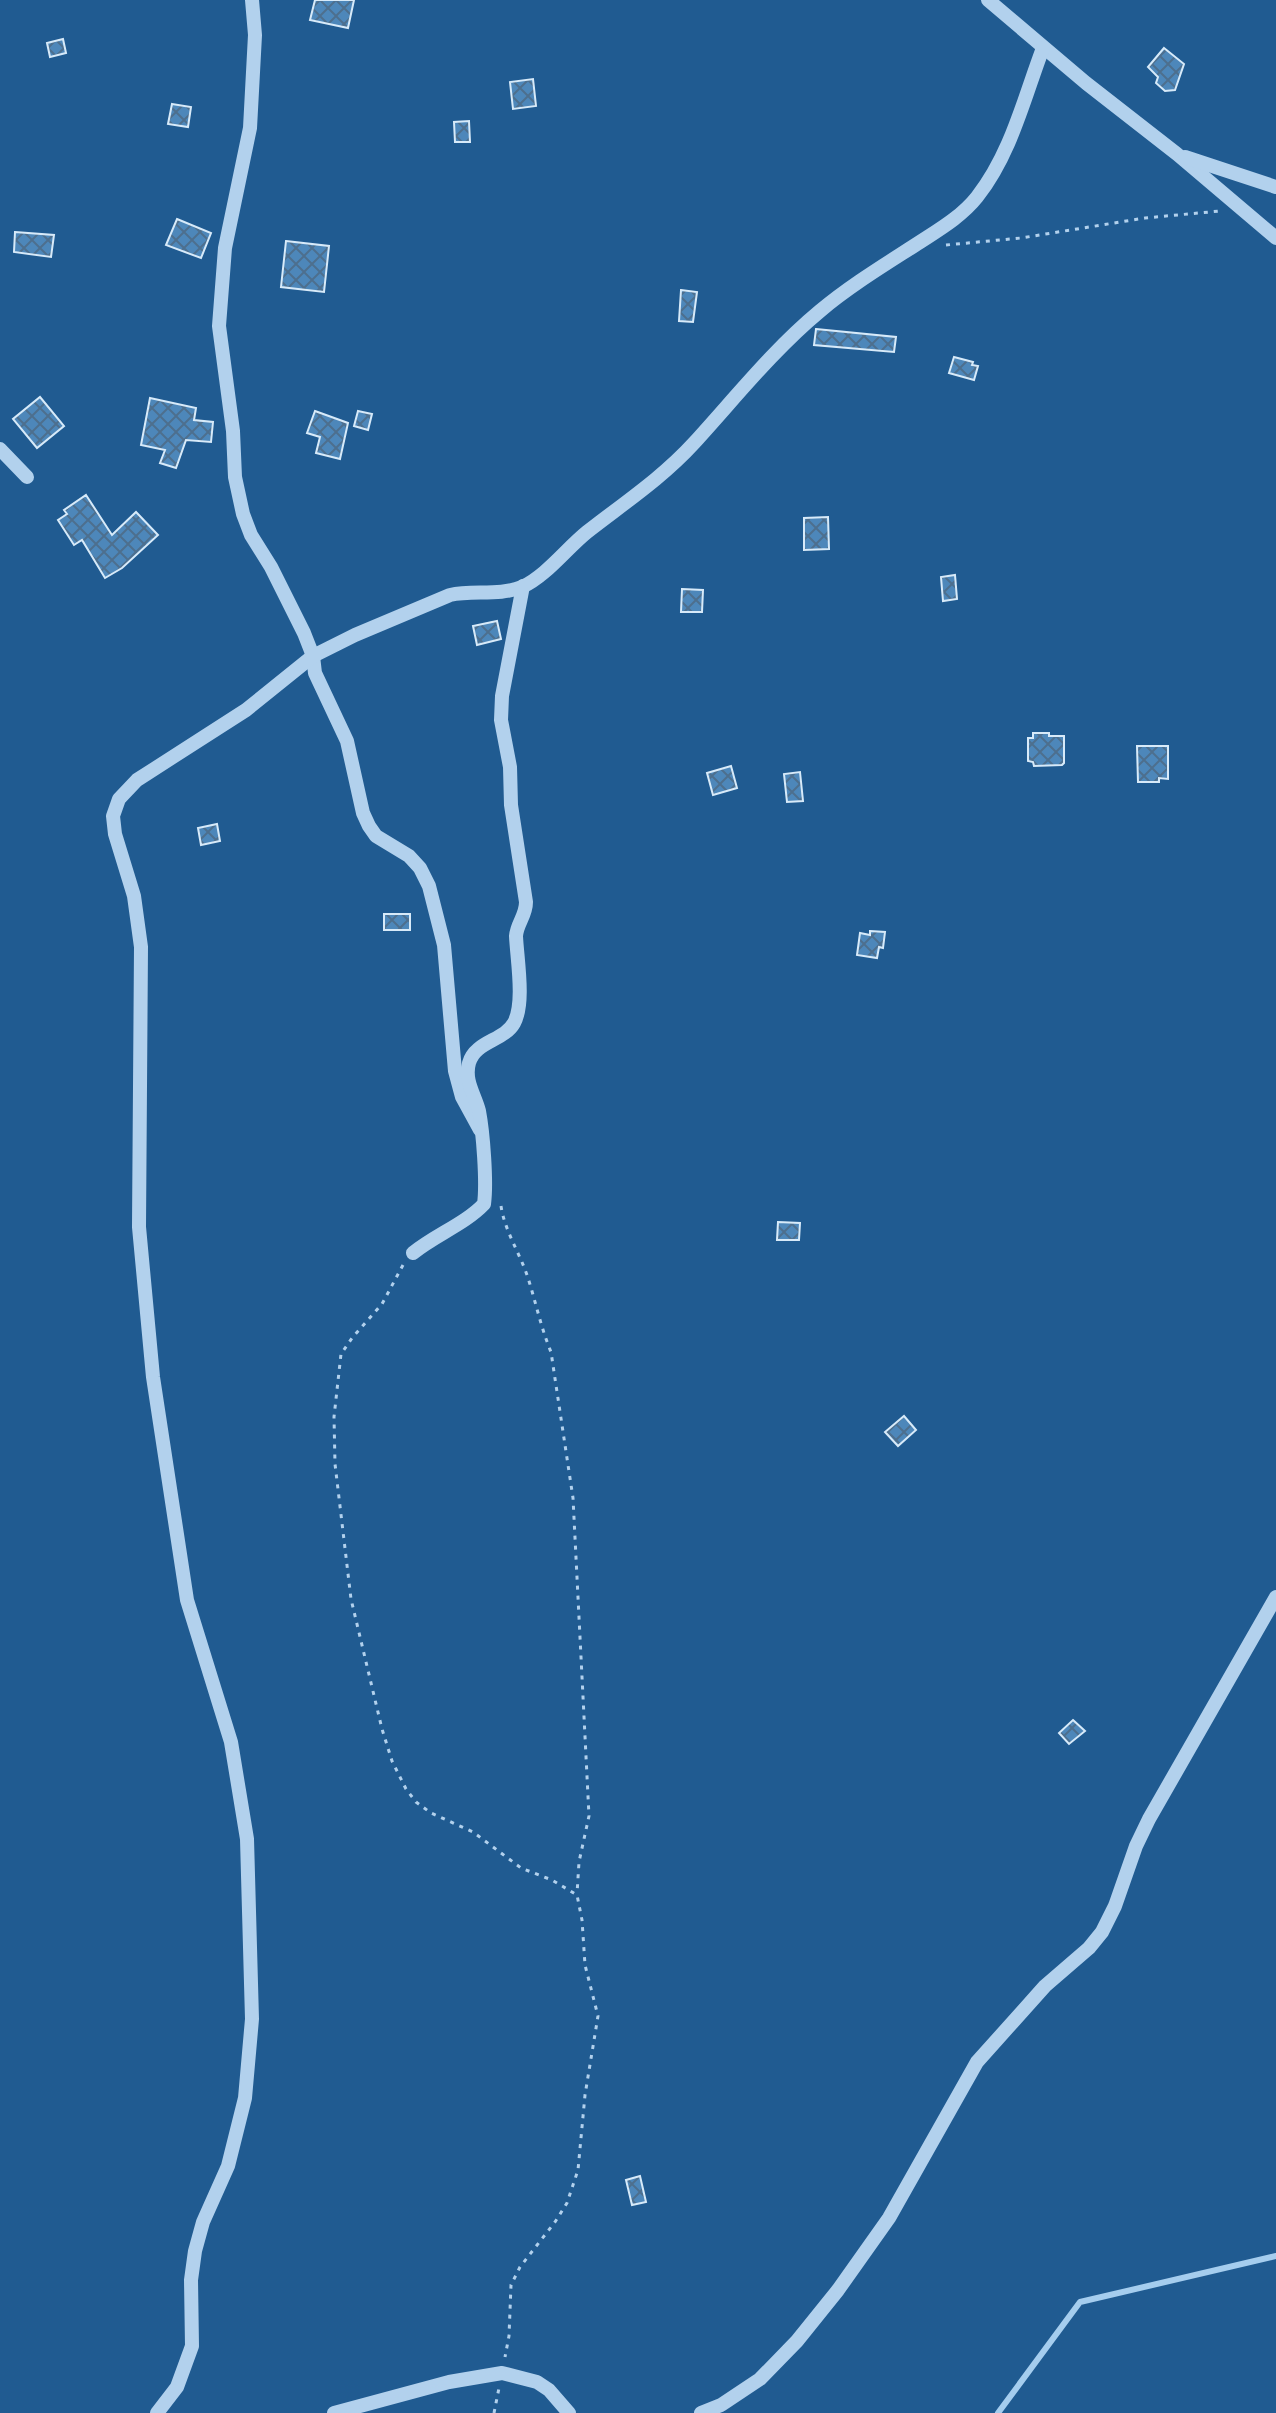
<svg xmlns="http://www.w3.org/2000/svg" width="1276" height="2413" viewBox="0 0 1276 2413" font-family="Raleway,sans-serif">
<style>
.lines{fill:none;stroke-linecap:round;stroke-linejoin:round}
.stream{stroke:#a5cdee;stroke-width:6}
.building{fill:url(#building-cross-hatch);stroke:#d7eaf9;stroke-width:2}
.path{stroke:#b2d1ed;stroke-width:3;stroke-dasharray:4 6;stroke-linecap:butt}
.minor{stroke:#b2d1ed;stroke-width:14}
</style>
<defs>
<pattern id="building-cross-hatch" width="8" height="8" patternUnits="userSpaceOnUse" patternTransform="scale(2)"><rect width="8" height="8" fill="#4d87ba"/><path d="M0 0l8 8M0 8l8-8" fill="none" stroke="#4d6f8e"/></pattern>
</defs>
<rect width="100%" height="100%" fill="#205b91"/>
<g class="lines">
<polyline class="stream" points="998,2413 1080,2302 1276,2256"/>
</g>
<g class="building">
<polygon points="315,0 354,0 348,28 310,20"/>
<polygon points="63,39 66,53 50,57 47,43"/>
<polygon points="1164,48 1184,64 1175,90 1165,91 1156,83 1158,77 1148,67"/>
<polygon points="533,79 536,106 513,109 510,82"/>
<polygon points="172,104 191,107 188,127 168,124"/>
<polygon points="469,121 470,142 455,142 454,122"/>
<polygon points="177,219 211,233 201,258 166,245"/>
<polygon points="15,232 54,235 51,257 14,252"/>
<polygon points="286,241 329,246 324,292 281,287"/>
<polygon points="681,290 697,292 693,322 679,321"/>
<polygon points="816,329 896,337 894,352 814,345"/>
<polygon points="954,357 973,362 972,365 978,366 974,380 949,373"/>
<polygon points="40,397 64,426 37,448 13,419"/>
<polygon points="150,398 196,408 194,420 213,422 211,442 186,440 176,468 160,463 165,450 141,445"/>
<polygon points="315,411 348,423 340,459 316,453 320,437 307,433"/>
<polygon points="358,411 372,414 368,430 354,426"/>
<polygon points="86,495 112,535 136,512 158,535 122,568 105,578 82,540 74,545 58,520 67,514 64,510"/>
<polygon points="828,517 829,549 804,550 804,518"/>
<polygon points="955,575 957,599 943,601 941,577"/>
<polygon points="682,589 703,590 702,612 681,612"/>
<polygon points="497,621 501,639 477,645 473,626"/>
<polygon points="1033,733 1049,733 1049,736 1064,736 1064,763 1062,765 1034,766 1033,762 1028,761 1028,738 1033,738"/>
<polygon points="1137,746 1168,746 1168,779 1159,778 1159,782 1138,782"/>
<polygon points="731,766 737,788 713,795 707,773"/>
<polygon points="800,772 803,801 787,802 784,774"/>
<polygon points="217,824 220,841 201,845 198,828"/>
<rect x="384" y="914" width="26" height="16"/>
<polygon points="870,931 885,932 883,948 879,947 877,958 857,955 860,933 870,935"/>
<polygon points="778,1222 800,1223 799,1240 777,1240"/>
<polygon points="904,1416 916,1430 898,1446 885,1432"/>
<polygon points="1073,1720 1085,1731 1069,1744 1059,1733"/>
<polygon points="640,2176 646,2202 632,2205 626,2180"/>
</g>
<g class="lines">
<g class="path">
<polyline points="946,245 1021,238 1145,218 1220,211"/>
<path d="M501,1206C505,1232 520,1253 528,1278C536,1303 541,1328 551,1352L573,1498L589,1816L579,1862L577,1894"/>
<polyline points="403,1265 382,1304 352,1338 341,1354 334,1417 335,1464 351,1599 382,1729 392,1761 406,1789 416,1802 431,1813 473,1832 521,1868 552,1880 577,1895 582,1920 585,1965 598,2016 585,2095 578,2170 567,2203 555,2222 520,2267 511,2285 509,2336 505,2357"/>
<polyline points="494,2413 499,2388"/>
</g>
<g class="minor">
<polyline points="252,0 255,35 250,128 225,248 219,326 233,431 235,477 243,514 251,535 271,567 304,633 313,656 315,673 347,741 363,813 369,826 376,836 409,856 420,868 429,886 444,945 455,1071 462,1097 480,1130"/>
<polyline points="988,0 1086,83 1177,154 1276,238"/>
<polyline points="1185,157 1276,187"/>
<polyline points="0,449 27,477"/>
<path d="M413,1253C435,1235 465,1224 484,1204C487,1182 483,1132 479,1111C475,1095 464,1081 469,1063C475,1041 504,1041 514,1023C525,1003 517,959 516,936C517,923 526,916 526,902L511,805L510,767L501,720L502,696L523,586"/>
<path d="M157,2413L177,2387L192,2346L191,2280L195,2251L203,2222L228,2166L245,2098L252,2019L247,1839L231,1742L187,1600L153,1377L139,1227L141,947L134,896L115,834L113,816L119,799L137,780L246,710L313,656L355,635L450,595C473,590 499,596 522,587C546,576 566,549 587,532C624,503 662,478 694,443C736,397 773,350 820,311C851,285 886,264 920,242C940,229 962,216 977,197C1011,154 1024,98 1043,48"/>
<polyline points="334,2413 449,2382 502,2373 537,2382 549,2390 569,2413"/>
<polyline points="701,2413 721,2405 760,2379 797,2341 838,2290 889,2218 977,2062 1045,1986 1089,1948 1102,1932 1115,1906 1136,1846 1149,1819 1276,1597"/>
</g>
</g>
</svg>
